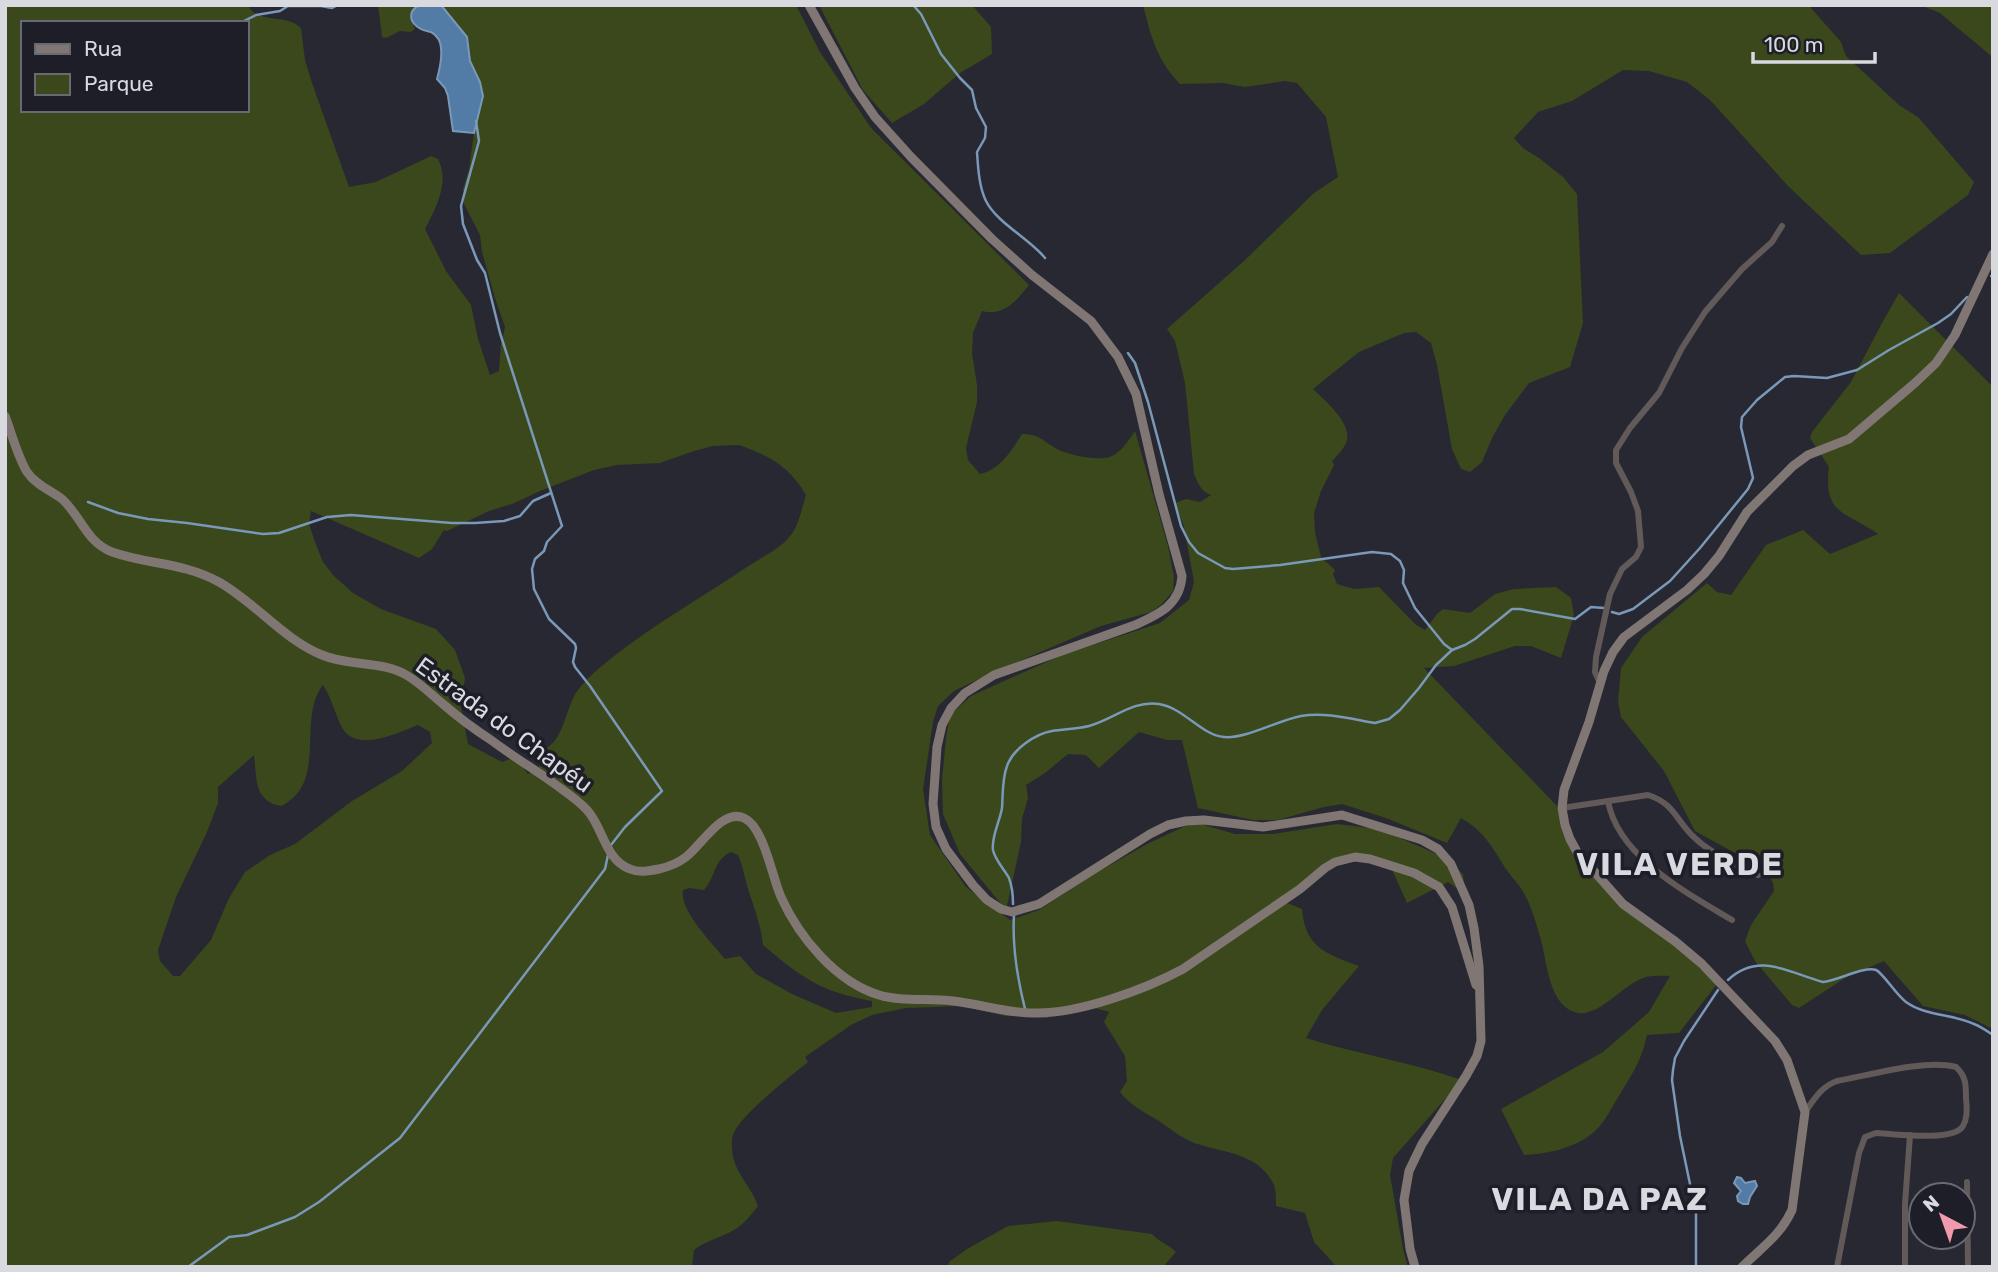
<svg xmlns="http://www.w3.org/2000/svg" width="1998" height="1272" viewBox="0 0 1998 1272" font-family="Rubik,sans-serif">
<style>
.green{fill:#3a481b;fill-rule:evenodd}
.water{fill:#527ca5;stroke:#7a98b7;stroke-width:2}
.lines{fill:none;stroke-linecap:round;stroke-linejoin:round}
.stream{stroke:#7a98b7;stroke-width:2.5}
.street{stroke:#615a59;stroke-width:6}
.secondary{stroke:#807673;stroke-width:9}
.labels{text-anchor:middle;stroke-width:7;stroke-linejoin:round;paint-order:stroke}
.street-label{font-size:24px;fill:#d9d9e0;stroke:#1e1e28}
.district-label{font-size:32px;font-weight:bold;letter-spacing:2px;fill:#d9d9e0;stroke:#1e1e28}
</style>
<rect width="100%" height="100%" fill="#282832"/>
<g class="green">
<path d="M5,5H247C250,8 252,12 256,14C269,21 289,16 301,28L305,60L312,83L349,187L376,182L431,156L438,159C450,182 436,208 425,229L446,271L471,305L478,339L490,375L499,371L501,344L505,327L495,298L482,252L480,235L464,204L463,189L469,169L475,125L480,111V82L470,61L467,37L441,5H796L820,52L871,128L1029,285C1017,300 1004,317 982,311L973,333L972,353L977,385V402L966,448L968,460L980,474C1001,469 1011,451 1022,434C1039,434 1043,441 1057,449C1068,455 1101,462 1112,456C1121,452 1129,440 1135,431L1168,546L1174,577L1173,591L1162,604L1151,612L1101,626L987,675L954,691L938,706L933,722L923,789L930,835L966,887L1010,920L1039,910L1096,873L1147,844L1194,822L1235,834H1273L1337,824L1379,829L1444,857L1463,874L1465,894L1448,882L1407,903L1390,865L1344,857L1287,903L1302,909C1305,948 1327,954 1359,966L1322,1010L1306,1038C1357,1054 1410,1062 1462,1080L1393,1158L1390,1175L1403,1249L1408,1267H1337L1314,1242L1305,1213L1276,1206C1276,1199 1276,1190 1274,1185C1260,1155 1228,1153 1201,1145C1185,1141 1172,1130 1159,1121C1144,1112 1131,1106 1120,1092L1127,1081L1125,1056L1104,1022L1109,1012L1088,1006L1044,1017L1006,1016L962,1006L906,1008L872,1015L851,1025L805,1057L808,1062C791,1076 739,1116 733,1135C731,1139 732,1152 733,1157C737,1175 752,1188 758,1206C751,1215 744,1224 734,1230C720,1238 707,1240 694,1250L692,1267H5ZM23,23H247V110H23ZM739,445C770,456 789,466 806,495C802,507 799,525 791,535C780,549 762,557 747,567C701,598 653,625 609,660C598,669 587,678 578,690C566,705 564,742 544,749L551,758L528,774L515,757L502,762L468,744L461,707L465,678L455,650L436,629L381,609L353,593L334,576L323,562L315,542L309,524L311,511L419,558L432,549L444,530L447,531L489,511L512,504L540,491L594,470L617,465L660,463L691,452L713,446ZM323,685C331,697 335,713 341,726C355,754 397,733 418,725L430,732L432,743L402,771L352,801L295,844L270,855L245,872L229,898L211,940L180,976H173L160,961L158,950L176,897L207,832L218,803V787L254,755C257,777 253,801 281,806C329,783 296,719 323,685ZM731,852L738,855C743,867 745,879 749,892C755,910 761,926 763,945C802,978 821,992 872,1001V1007L836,1013L792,994L756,974L740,956L725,959C712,943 679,910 683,890L689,888L704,890C716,877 713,860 731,852Z"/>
<polygon points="378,5 422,5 414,8 411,20 415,29 411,32 400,31 386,38 382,37"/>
<polygon points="819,5 972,5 991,27 992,54 960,73 924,104 892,123 863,90"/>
<path d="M1143,5H1811V8L1841,42L1846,56L1899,105L1919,118L1974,182L1968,195L1890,253L1861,255L1789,187L1710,100L1687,82L1649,71L1623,70L1572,101L1538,112L1514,138L1523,148L1539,158L1563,177L1577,194L1583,323L1570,367L1529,383L1505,415L1492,438L1482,462L1470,472L1461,469L1452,449L1437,365L1431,343L1416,332L1404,333L1359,352L1313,389C1325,401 1354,424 1346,443C1343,450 1337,456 1332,461L1334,465L1321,491L1314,513L1315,532L1321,557L1335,570L1333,574L1337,584L1354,589L1379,587L1416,625L1425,630L1437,614L1443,609L1470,613L1495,594L1514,589L1556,587L1571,598L1574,615L1561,658L1531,646H1515L1454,666L1424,668L1556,805L1570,842L1622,907L1673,943L1717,984L1679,1033L1647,1035C1642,1059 1633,1073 1620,1094C1613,1105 1607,1118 1599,1127C1581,1147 1549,1154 1524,1155L1501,1109L1603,1052L1649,1012L1670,976C1662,976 1651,975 1643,978C1623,985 1600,1016 1578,1013C1549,1008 1547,962 1541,940C1537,926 1532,908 1525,895C1520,885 1512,878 1506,869C1492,847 1484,831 1461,818L1447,843L1386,818L1342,804L1324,807L1278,820H1253L1198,808L1182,740H1167L1139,732L1099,768L1086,755L1068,754L1045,773L1026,785L1028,798L1022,819L1021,842L1007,906L1002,905L960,854L943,814L942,780L946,738L950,715L971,696L1062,655L1160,623L1189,600L1194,582L1184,527L1175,503L1186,499L1200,502L1211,495C1201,492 1198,483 1194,474L1185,383L1175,341L1167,329L1244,261L1314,193L1338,177L1326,117L1297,83L1285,81L1245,87L1223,83L1180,84C1157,60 1151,37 1143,5Z"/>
<polygon points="1920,5 1993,5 1993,55 1990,55 1940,13"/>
<path d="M1899,293L1993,387V1029L1965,1015L1923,1006L1884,961L1845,978L1799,1008L1792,1005L1755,961L1745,941L1751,925L1774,891L1773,883L1766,870L1695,831L1664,771L1621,717L1618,701L1621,668L1642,637L1707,583L1717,592L1731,595L1766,545L1803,530L1830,554L1878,534C1846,511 1823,516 1829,467L1810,438L1812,432L1851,382L1882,323Z"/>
<path d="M1057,1221L1152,1234C1158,1241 1168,1244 1176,1252L1163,1267H948L949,1262L967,1249L1008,1226Z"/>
</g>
<g class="water">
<path d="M420,5H441L467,37L470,61L480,82L483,96L474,133L453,131L448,96L445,88L437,79C440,68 444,51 439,40C437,37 435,34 431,32C428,31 424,31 421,29C409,23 407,11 420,5Z"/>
<polygon points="1737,1177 1741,1178 1745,1183 1755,1181 1757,1186 1750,1197 1748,1204 1743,1204 1738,1201 1737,1196 1741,1191 1734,1183"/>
</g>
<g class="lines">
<g class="stream">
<path d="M913,5L921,14L941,54L960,78L972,90L976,108L986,127L985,138L977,152C978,167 979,187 986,201C997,223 1030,239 1045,258"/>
<polyline points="240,23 256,15 280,11 288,6 321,6 332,8 338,5"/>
<polyline points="476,121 479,141 461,206 463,224 477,260 485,273 500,333 562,526 547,542 544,551 535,559 532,569 534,589 549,619 575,644 576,648 573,662 575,667 590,686 662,791 625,827 611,845"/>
<polyline points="1991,276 1993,275"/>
<polyline points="1128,353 1135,363 1148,402 1181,526 1189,542 1198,553 1225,568 1233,569 1280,565 1372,552 1391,554 1400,561 1404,570 1403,583 1415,608 1444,644 1452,650"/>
<polyline points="88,502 118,513 148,519 187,523 263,534 279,533 327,517 351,515 452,523 475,523 504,521 520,516 533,501 551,493"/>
<polyline points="1612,612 1619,614 1633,609 1670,581 1700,548 1748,489 1753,478 1741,427 1742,417 1757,400 1785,377 1794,376 1827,378 1857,370 1889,350 1938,323 1951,314 1967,297"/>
<path d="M1013,904C1013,895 1012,886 1009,878C1004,869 995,860 993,850C991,837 1000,821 1002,808C1003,795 1002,779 1007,766C1013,749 1035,734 1052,731C1064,729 1077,729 1089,726C1113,720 1132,700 1159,704C1184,708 1201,735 1224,737C1246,739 1279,720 1301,716C1327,712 1351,719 1375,723L1389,719L1400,710L1419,688L1436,665L1452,650L1465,645L1475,639L1512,609H1520L1575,619L1591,607L1604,608"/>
<path d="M1014,915C1012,947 1017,977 1025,1009"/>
<path d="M1728,980C1759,951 1789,973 1823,982C1837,981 1864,966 1876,970C1883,973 1897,996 1906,1002C1925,1016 1953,1014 1974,1024C1980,1026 1987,1031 1993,1035"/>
<polyline points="188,1267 229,1237 247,1235 295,1217 319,1202 400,1138 605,869 608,855"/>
<polyline points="1696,1267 1696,1213 1680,1136 1672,1080 1673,1070 1675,1058 1684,1041 1718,990"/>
</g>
<g class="street">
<polyline points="1600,683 1595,672 1596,657 1610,594 1622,569 1636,557 1641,547 1638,511 1631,492 1616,463 1616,450 1630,428 1659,393 1682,348 1705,312 1742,269 1772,242 1782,226"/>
<path d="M1608,801C1618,857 1687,893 1732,920"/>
<path d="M1562,808L1648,795C1676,804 1676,822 1696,839C1713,855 1737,864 1758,875"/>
<path d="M1805,1112C1815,1098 1821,1087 1837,1081C1871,1075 1924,1059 1956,1067C1966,1076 1966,1085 1966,1098C1967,1106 1968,1118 1963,1126C1954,1142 1894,1134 1876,1133L1865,1137L1859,1153L1837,1267"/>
<polyline points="1967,1182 1968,1267"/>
<polyline points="1905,1267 1905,1204 1910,1135"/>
</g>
<g class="secondary">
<path d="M809,5L855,88L875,117L911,157L992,239L1032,275L1091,321L1118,357L1136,394L1159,494L1182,576C1180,605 1159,614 1135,625L994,675L965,693L951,708L942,725L937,747L933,804L936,827L946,849L973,885L987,900L1001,909L1012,912L1039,904L1150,834L1168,825L1186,821L1204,820L1263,827L1342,815L1422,840L1438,849L1451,864L1469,905L1474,928L1479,966L1481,1041L1477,1056L1466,1076L1422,1144L1409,1171L1404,1200L1410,1249L1415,1267"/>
<path d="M5,416C12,434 17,455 27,472C36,485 50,490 62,499C81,516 86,542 112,552C149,565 182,562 219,582C256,603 283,639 322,655C350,667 382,660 408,676C421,684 432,695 443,704C458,717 474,729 491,740C511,755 532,768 552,782C564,791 577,799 587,810C603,827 605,860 630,869C639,873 649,871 659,869C668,867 678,863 686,857C701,846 722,808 744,818C764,827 772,877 781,897C799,937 836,982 879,995C902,1002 928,998 953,1001C980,1004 1006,1013 1034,1013C1078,1014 1144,990 1183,969L1300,889L1325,868L1335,862L1355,857L1370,859L1414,873L1439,887L1452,907L1476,985"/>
<path d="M1742,1267C1762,1247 1780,1236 1792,1210L1805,1112L1787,1060L1775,1041L1702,964L1676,942L1623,904L1577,852L1570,839L1565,825L1562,808L1564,790L1589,722L1604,671L1613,652L1624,637L1687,590L1704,574L1719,556L1747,512L1793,466L1808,455L1849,439L1915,383L1936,363L1955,335L1993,254"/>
</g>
</g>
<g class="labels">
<g class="street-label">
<text transform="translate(504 725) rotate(36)" y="8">Estrada do Chapéu</text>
</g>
<g class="district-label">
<text x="1680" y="875">VILA VERDE</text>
<text x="1600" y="1210">VILA DA PAZ</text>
</g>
</g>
<rect width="1998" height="1272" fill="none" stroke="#d9d9e0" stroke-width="14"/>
<rect x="21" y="21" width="228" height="91" fill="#1e1e28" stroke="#696972" stroke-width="2"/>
<rect x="35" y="44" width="35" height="10" fill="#807673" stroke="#696972" stroke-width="2"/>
<text x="84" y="56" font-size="21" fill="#d9d9e0">Rua</text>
<rect x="35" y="74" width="35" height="21" fill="#3a481b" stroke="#696972" stroke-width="2"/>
<text x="84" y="91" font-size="21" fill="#d9d9e0">Parque</text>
<g transform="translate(1942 1216) rotate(319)"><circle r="33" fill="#1e1e28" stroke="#696972" stroke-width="2"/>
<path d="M0-5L12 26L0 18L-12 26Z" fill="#f29aad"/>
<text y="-10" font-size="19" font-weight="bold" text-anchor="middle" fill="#d9d9e0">N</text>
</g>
<path d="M1753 52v10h122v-10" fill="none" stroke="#d9d9e0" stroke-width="3.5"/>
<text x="1764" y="52" font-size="21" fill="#d9d9e0" stroke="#1e1e28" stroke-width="5" paint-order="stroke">100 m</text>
</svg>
